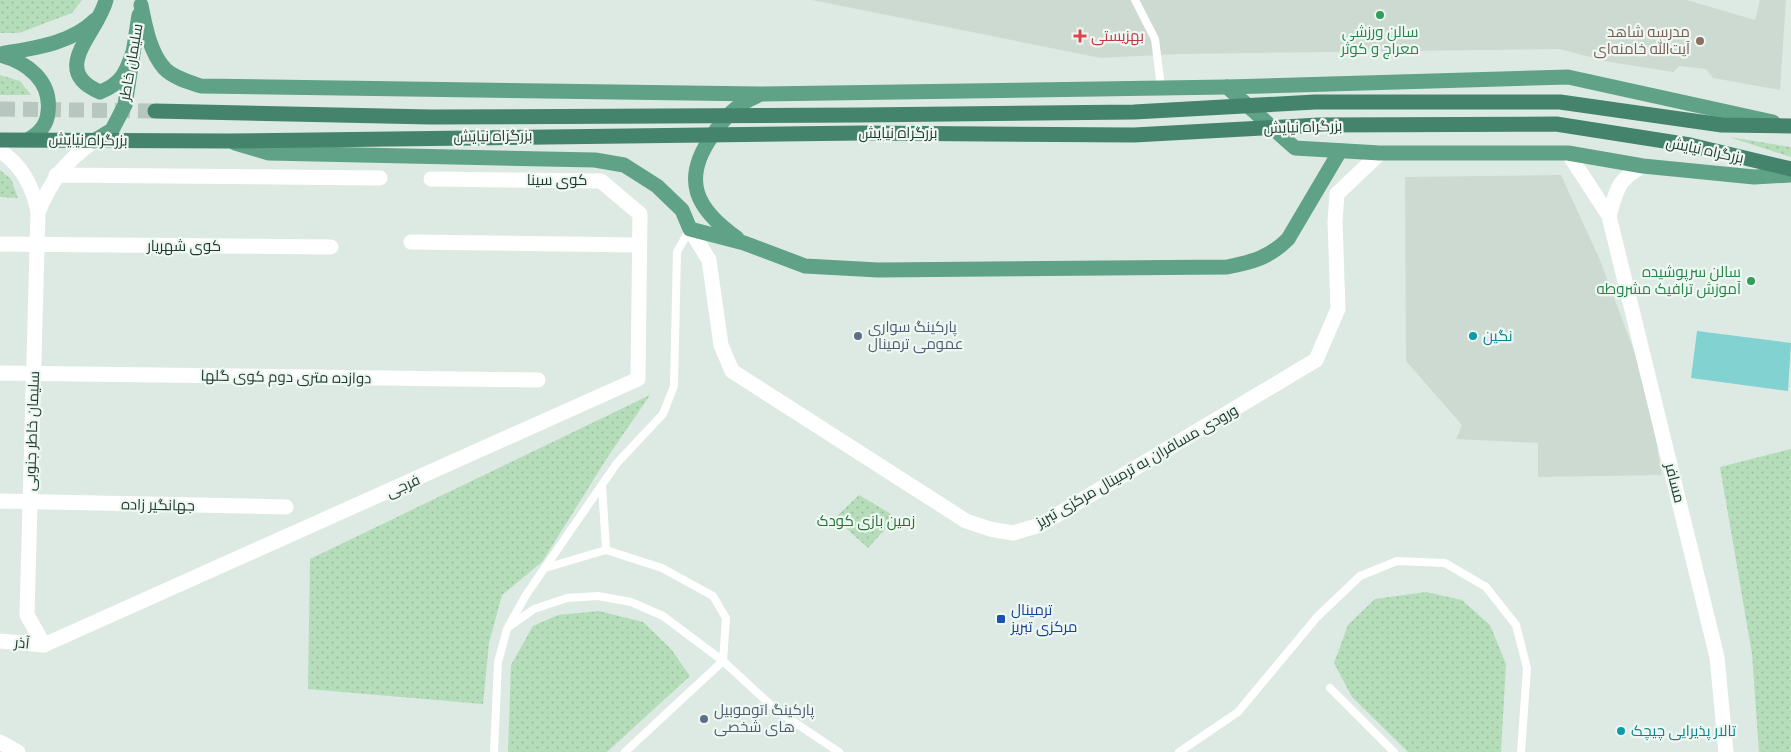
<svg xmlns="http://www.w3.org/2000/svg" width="1791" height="752" viewBox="0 0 1791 752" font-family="Overpass,Cairo,sans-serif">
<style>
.built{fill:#ccdad1}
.green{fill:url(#green-dots)}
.water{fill:#82d2d2}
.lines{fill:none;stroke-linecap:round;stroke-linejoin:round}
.primary-tunnel{stroke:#b7c7bf;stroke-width:15;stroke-dasharray:15 8;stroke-linecap:butt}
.service{stroke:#fff;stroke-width:8}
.minor{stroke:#fff;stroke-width:15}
.tertiary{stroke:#fff;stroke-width:15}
.secondary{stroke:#fff;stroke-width:15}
.primary{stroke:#60a287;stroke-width:15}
.trunk{stroke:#44846c;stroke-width:15}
.leisure-dot{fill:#2e9e5b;stroke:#eef7f1;stroke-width:2}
.health-dot{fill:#e0444e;stroke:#eef7f1;stroke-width:2}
.education-dot{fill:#8d6e63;stroke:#eef7f1;stroke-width:2}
.service-dot{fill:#5c6f8a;stroke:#eef7f1;stroke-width:2}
.culture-dot{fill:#0f9aa8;stroke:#eef7f1;stroke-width:2}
.transit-dot{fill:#1a4fb4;stroke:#eef7f1;stroke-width:2}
.labels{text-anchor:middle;stroke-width:4.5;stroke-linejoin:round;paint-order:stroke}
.leisure-label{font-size:15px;fill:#27864d;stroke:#eef7f1}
.education-label{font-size:15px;fill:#785e54;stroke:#eef7f1;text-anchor:end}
.health-label{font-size:15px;fill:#be3a42;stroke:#eef7f1;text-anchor:start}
.street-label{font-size:15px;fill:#1e3a2f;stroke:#eef7f1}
.service-label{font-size:15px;fill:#4e5e75;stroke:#eef7f1;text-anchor:start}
.culture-label{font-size:15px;fill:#0d838f;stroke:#eef7f1;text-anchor:start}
.park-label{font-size:15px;fill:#277239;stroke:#eef7f1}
.transit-label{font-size:15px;fill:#164399;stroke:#eef7f1;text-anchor:start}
</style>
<defs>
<pattern id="green-dots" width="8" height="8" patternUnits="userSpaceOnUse" patternTransform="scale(1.25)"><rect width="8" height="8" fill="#b5ddba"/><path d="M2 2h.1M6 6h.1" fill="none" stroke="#9bbea0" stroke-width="1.8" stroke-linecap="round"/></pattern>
</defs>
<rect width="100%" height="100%" fill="#ddeae3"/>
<g class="built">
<polygon points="812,0 1687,0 1755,20 1760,0 1786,0 1780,90 1713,78 1706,69 1679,66 1673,72 1610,62 1559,49 1178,54 1101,58"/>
<polygon points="1561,175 1600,260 1647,386 1662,475 1538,477 1538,443 1456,439 1462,425 1406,361 1405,177"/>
</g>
<g class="green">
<polygon points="0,0 82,0 72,13 19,33 0,33"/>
<polygon points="0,75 20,81 31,95 0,95"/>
<polygon points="1729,137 1791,147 1791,157"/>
<polygon points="0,170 11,179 18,198 0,197"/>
<polygon points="650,395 607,458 542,562 502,595 489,643 483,704 308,689 310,559"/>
<polygon points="1791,449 1791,752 1759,752 1752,654 1720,467"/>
<polygon points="859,495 896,517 868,548 835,518"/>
<polygon points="1426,592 1462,600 1490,625 1506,664 1501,752 1408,752 1352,697 1334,663 1348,625 1375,599"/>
<polygon points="599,611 643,622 671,649 690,676 607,752 508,752 511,665 533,626 558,615"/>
</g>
<polygon class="water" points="1697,331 1791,343 1788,391 1691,378"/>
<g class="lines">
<polyline class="primary-tunnel" points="0,109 155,111"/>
<g class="service">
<polyline points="1135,0 1155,39 1161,87"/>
<polyline points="602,485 606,550"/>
<polyline points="545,568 606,550 662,568 713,596 726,618 723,661 625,752"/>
<polyline points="510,626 534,609 567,598 598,596 631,602 663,616 723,661 776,710 839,752"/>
<polyline points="1330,688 1394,752"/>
<polyline points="494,752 498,662 507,629 526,595 617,463 663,414 674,386 677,252 690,229"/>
<polyline points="1179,752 1238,712 1317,617 1360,576 1397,561 1445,563 1486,587 1516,625 1527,668 1521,752"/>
</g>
<g class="minor">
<path d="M0,151C22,165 33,187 38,212C52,179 65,162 94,141"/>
<polyline points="56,175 380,178"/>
<polyline points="38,212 27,615 44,645"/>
<polyline points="411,242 639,245"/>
<polyline points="0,244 331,247"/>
<polyline points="0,373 538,380"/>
<polyline points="0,501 286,507"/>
<polyline points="0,641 44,645 638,379 640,214 601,181 431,179"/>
</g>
<g class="tertiary">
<polyline points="690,229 709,260 721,345 732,371 966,521 990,529 1013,533 1040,525 1316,360 1338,309 1335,222 1337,194 1380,153"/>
<polyline points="0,742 18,752"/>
</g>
<g class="secondary">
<path d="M1568,153L1609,216C1617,189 1617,180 1643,166"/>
<polyline points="1609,216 1717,657 1726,752"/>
</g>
<g class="primary">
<path d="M106,0C98,33 48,70 100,92C121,84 126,73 133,52"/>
<path d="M141,5C145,26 150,53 165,69C174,78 189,82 201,86L760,94L1227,87L1568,77L1773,122"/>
<path d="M0,54C33,48 71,44 95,20"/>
<path d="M0,55C27,62 52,81 48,112C47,125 40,133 29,139"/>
<polyline points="1227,87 1295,148 1380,153 1568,153 1643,166 1754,177 1791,175"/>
<polyline points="94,141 112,130 125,105 139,15"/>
<path d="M235,143L269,153L595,160L624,165L657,186L682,210L690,229L744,243L805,266L878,270L1227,267C1252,262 1269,258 1288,239L1340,151"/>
<path d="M737,238C696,209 681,180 712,136C724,118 737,104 757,96"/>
</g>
<g class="trunk">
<polyline points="155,111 431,117 860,115 1134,112 1315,102 1560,102 1722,125 1791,126"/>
<polyline points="0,140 229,141 862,133 1134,135 1319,125 1556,124 1690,145 1791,169"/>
</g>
</g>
<g class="leisure-dot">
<circle cx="1380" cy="15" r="5"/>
<circle cx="1751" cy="281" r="5"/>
</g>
<path class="health-dot" d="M1077.5 28.5h5v5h5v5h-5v5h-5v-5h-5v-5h5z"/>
<circle class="education-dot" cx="1700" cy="41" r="5"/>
<g class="service-dot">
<circle cx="858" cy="336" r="5"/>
<circle cx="704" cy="719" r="5"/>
</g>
<g class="culture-dot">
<circle cx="1473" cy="336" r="5"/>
<circle cx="1621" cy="731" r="5"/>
</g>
<rect class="transit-dot" x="996" y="614" width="10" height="10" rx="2.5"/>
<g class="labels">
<g class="leisure-label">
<text x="1380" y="37">سالن ورزشی<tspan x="1380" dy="17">معراج و کوثر</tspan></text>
<text x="1741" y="277" text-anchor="end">سالن سرپوشیده<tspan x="1741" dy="17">آموزش ترافیک مشروطه</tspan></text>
</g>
<g class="education-label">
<text x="1690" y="37">مدرسه شاهد<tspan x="1690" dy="17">آیت‌الله خامنه‌ای</tspan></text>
</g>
<g class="health-label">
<text x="1091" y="41">بهزیستی</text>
</g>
<g class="street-label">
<text transform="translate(131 62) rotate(-80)" y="5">سلیمان خاطر</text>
<text transform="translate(1303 127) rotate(-2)" y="5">بزرگراه نیایش</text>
<text x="898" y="138">بزرگراه نیایش</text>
<text transform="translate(493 136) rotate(-1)" y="5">بزرگراه نیایش</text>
<text transform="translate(88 140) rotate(1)" y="5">بزرگراه نیایش</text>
<text transform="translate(1705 150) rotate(12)" y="5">بزرگراه نیایش</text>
<text x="557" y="185">کوی سینا</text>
<text x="184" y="251">کوی شهریار</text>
<text transform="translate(286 377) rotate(1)" y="5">دوازده متری دوم کوی گلها</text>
<text transform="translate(32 431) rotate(-88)" y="5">سلیمان خاطر جنوبی</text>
<text transform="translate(1137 466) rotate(-30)" y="5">ورودی مسافران به ترمینال مرکزی تبریز</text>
<text transform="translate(1675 483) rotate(76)" y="5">مسافر</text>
<text transform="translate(403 486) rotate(-24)" y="5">فرجی</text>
<text transform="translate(158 505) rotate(1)" y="5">جهانگیر زاده</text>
<text transform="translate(22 643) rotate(6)" y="5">آذر</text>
</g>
<g class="service-label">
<text x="868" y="332">پارکینگ سواری<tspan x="868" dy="17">عمومی ترمینال</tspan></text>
<text x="714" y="715">پارکینگ اتوموبیل<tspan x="714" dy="17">های شخصی</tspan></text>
</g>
<g class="culture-label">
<text x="1483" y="341">نگین</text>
<text x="1631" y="736">تالار پذیرایی چیچک</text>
</g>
<g class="park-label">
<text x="866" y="526">زمین بازی کودک</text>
</g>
<g class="transit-label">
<text x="1011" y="615">ترمینال<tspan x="1011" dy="17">مرکزی تبریز</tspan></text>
</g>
</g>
</svg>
